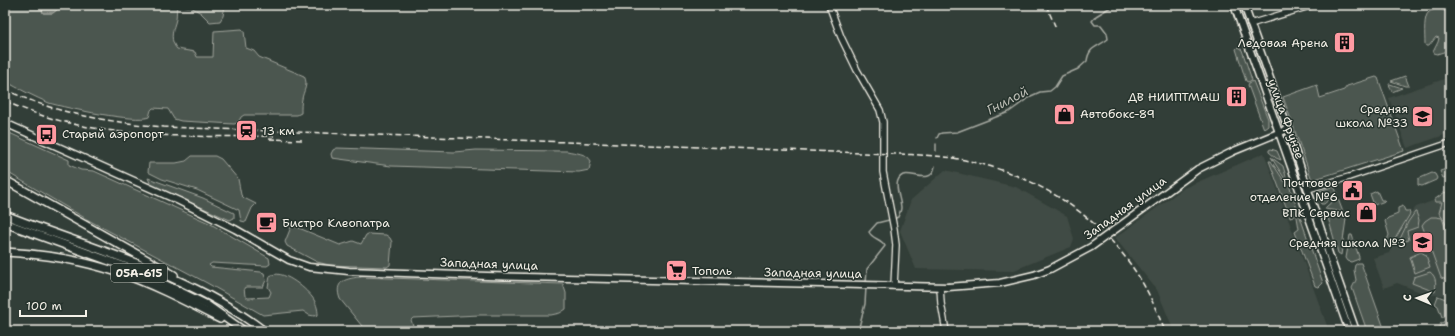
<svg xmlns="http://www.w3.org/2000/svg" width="1455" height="336" viewBox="0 0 1455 336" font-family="'Shantell Sans',sans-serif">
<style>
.built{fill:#404b44}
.green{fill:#4c564f;stroke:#a0a49c}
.water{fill:#727972;stroke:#a6a9a1}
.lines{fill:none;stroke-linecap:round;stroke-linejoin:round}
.stream{stroke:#a6a9a1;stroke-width:1.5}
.secondary-casing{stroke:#f4f1e8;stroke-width:8}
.primary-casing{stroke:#f4f1e8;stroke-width:9}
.highway-casing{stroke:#f4f1e8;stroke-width:10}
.secondary{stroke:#26332d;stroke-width:5.5}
.primary{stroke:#26332d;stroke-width:6}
.highway{stroke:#26332d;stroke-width:7}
.rail{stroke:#f4f1e8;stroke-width:1.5;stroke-dasharray:6 3;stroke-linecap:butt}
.primary-bridge-casing{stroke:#f4f1e8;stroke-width:9;stroke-linecap:butt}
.primary-bridge{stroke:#26332d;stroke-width:6}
.labels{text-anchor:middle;stroke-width:3;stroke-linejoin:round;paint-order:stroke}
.shield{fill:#26332d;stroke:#b6b8b0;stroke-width:1}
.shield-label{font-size:11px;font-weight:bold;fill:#f4f1e8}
.poi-label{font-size:12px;fill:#f4f1e8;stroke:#26332d;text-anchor:end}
.street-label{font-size:12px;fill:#f4f1e8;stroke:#26332d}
.water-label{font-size:13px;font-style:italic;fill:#babbb3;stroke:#26332d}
</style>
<rect width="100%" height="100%" fill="#323e38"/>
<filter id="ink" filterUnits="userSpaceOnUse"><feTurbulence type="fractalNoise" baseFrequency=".025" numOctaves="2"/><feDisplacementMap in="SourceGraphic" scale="8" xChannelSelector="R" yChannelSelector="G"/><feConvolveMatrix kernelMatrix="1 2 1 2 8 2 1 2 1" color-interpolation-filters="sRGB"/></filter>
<g filter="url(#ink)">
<g class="built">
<polygon points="1450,77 1450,133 1407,148 1389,98"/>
<polygon points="1264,153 1329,331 1174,331 1157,290 1115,238 1184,188"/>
<polygon points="945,170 1016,187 1067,216 1074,239 1071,247 1012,271 916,269 900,231 911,200"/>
<polygon points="1441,198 1450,224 1450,293 1443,295 1428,295 1397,283 1384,288 1373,258 1389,253 1405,221 1416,207"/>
</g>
<g class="green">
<path d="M5,5H41L43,13H53L63,5H181L177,6C176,12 177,18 175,23C172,32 170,41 177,49L195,52L197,57H213L214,31L242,29L244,31L246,48L254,51L259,57L304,76C309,85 303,91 302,99C301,103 301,108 301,113L297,115H244L241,117L238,123L234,124L181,121L174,119L168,109L153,108L151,110L149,117C136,123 66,108 49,103C35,97 19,89 5,81Z"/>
<polygon points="182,5 225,5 223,16 220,21 210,22 201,13 191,7"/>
<path d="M1438,8L1450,13V50L1437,54L1433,53V52L1438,42L1439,38L1436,37L1429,46H1426L1425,44C1425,36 1423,16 1429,12C1431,10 1435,10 1438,8Z"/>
<polygon points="1238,47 1242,50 1252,80 1248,82 1246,81 1236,49"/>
<polygon points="1405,76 1409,86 1405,86 1391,81"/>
<polygon points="1376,77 1378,78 1404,151 1312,180 1283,97 1317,85 1320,98 1344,90 1347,86"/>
<polygon points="1253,81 1268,119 1268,126 1264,129 1248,85 1249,83"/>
<polygon points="1389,84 1390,84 1402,88 1392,92"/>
<path d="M5,131L69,160V165L81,170L94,171L209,223L269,258L270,264L267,266L212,263L209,265L211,267L261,272L264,273L266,280L263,287H246L244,288L245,296L248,298L269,297L271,292L268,287L270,276C282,268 305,288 312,297C316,302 318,309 318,315L314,316L309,315L303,311L263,315L207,283L90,221L5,171Z"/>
<path d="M337,148L454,152L476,150L567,151C575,153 587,153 591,161L589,170L579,172L391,166L332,158L331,154L333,150Z"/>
<polygon points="1271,149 1277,151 1281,160 1276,158 1269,152 1269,150"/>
<polygon points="192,156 215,156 221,159 238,179 241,195 244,198 256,204 252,208 246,222 241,221 239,210 197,190 162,179 148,172 149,163 176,163 186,161"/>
<polygon points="1271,157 1283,166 1287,180 1285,179"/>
<polygon points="1269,161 1271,161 1284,181 1289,185 1323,283 1319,287 1315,286 1295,232 1299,229 1297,217 1296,215 1290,217"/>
<polygon points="1450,168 1450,176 1443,178 1440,171"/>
<polygon points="1432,173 1435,174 1437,178 1436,180 1422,186 1418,185 1418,179"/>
<polygon points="148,178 203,198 234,213 234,218 230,220 151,185"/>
<polygon points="1331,187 1335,188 1337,193 1324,204 1321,204 1317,192"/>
<polygon points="1377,191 1381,200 1384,200 1385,201 1374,205 1370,194"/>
<polygon points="1445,192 1450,195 1447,201 1450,207 1450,234 1444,220 1439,213 1442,202 1435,202 1434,200"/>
<polygon points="1336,198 1338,199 1343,212 1325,209 1326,207"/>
<polygon points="1403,206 1405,211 1409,211 1410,214 1392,244 1390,244 1387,240 1389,235 1385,221 1388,218 1398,214 1398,208"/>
<polygon points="1415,212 1416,212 1419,220 1418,227 1407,231 1409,240 1398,243 1408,222"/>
<polygon points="1327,214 1344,217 1346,219 1341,255 1338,253"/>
<polygon points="1431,217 1436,217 1442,218 1450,241 1450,281 1441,278 1422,225 1425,221"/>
<polygon points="294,226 340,245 353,241 361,244 366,235 368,234 386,235 390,238 392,242 390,265 387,267 329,265 317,262 287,246 285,242 291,227"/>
<polygon points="1350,235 1352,235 1359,257 1359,259 1351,262 1348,261 1346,258"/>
<polygon points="1421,252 1426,255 1430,267 1415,273 1410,257"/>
<polygon points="1358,263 1361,263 1385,331 1367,331 1352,288 1356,280 1354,270 1355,265"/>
<path d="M1430,272C1437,277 1436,285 1435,292L1412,283L1414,277Z"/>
<path d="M359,277L563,284L566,293V309L560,313L551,315H480L413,318L411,320L415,331H366L340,299C334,282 344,279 359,277Z"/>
<polygon points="1438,296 1448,300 1445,302 1449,314 1446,317 1442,317 1438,306 1435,304"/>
<polygon points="1448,320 1450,321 1450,331 1437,331 1441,323"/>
</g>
<polygon class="water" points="41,5 63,5 53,13 43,13"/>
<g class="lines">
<g class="stream">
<path d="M937,138L939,134L942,133L957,132L1009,112L1031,96L1040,92L1050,91L1055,87L1062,76L1078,69L1087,61C1089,46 1097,48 1108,39L1107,33L1101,25H1095L1092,21L1096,16L1114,5"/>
<polyline points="936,151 936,144"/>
<path d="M896,218L898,217C899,214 901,211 901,208C901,198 891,181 903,175C912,171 932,186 935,166"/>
<path d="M866,283L867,269L885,246C882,239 872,239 869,232L877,223L889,220"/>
<polyline points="858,331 865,304 866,287"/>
</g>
<defs>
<g id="secondary">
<polyline points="829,5 841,37 857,70 880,110 883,122 883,172 894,229 896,245 894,286"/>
<polyline points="1250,24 1313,5"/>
<polyline points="1308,189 1349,177 1450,143"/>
<polyline points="940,287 941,303 946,331"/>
</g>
<g id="primary">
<polyline points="1234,5 1349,331"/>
<polyline points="1244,5 1288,129 1331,260 1356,331"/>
<polyline points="5,123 179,201 235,229 289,260 309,267 349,271 487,276 948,287"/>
<polyline points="1198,169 1234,151 1288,129"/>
</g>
<g id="highway">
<polyline points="5,180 174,275"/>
<polyline points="5,202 5,211"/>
<path d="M5,215C91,249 189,273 264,331"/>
<polyline points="5,223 137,271 207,305 244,331"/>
<path d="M5,252C43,254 81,260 117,272C153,284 187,302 220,319"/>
</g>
</defs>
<use href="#secondary" class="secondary-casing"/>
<use href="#primary" class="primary-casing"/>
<use href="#highway" class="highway-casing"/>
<use href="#secondary" class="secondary"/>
<use href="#primary" class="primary"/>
<use href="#highway" class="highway"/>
<g class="rail">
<polyline points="1046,5 1056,28"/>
<path d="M5,89C54,114 110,122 164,127L862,153C892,154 923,154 953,158C1030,170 1102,214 1142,282C1151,297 1158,314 1165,331"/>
<path d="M5,101C88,140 184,137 274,136"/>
<polyline points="269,139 305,140"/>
</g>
<defs>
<polyline id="primary-bridge" points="948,287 1000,283 1034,275 1050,269 1091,247 1198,169"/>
</defs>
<use href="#primary-bridge" class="primary-bridge-casing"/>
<use href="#primary-bridge" class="primary-bridge"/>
</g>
</g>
<defs>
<symbol id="building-square" viewBox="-11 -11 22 22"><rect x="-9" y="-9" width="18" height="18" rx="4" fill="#ff9aa2" stroke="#26332d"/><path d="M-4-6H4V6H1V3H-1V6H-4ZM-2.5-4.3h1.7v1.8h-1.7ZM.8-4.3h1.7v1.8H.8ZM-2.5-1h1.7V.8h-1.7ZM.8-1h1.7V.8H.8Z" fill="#111"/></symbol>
<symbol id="shop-square" viewBox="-11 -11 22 22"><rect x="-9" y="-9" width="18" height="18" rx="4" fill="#ff9aa2" stroke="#26332d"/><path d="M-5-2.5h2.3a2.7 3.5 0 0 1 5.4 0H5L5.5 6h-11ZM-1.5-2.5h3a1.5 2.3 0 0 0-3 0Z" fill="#111"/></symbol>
<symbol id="school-square" viewBox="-11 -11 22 22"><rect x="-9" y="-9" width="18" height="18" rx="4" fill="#ff9aa2" stroke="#26332d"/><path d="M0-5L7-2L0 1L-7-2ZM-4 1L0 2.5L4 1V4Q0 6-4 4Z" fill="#111"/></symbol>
<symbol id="station-square" viewBox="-11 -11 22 22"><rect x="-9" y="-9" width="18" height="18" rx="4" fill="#ff9aa2" stroke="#26332d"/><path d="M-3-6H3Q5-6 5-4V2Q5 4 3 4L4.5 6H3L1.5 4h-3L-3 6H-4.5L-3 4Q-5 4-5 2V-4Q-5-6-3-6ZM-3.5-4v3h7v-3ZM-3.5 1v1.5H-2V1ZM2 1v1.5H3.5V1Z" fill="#111"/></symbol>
<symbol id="bus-square" viewBox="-11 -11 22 22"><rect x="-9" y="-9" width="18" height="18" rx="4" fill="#ff9aa2" stroke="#26332d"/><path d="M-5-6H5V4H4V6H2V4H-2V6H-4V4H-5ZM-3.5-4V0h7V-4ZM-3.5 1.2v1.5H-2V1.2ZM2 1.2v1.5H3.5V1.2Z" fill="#111"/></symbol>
<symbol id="civic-square" viewBox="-11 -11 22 22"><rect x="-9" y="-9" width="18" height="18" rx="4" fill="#ff9aa2" stroke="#26332d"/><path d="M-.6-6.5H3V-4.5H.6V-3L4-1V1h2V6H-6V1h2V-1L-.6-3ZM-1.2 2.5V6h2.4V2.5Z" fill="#111"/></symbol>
<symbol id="cafe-square" viewBox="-11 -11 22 22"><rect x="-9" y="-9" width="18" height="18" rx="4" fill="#ff9aa2" stroke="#26332d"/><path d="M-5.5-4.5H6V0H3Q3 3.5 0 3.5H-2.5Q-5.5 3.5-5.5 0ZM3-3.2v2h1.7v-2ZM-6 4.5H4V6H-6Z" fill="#111"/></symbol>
<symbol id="supermarket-square" viewBox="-11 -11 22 22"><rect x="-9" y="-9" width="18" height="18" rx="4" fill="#ff9aa2" stroke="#26332d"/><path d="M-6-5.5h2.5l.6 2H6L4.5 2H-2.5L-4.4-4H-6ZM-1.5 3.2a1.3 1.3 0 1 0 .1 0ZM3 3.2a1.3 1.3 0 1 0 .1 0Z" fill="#111"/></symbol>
</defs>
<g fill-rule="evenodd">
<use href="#building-square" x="1332" y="30" width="25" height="25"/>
<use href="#building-square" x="1224" y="84" width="25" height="25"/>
<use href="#shop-square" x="1052" y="102" width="25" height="25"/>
<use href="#school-square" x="1410" y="104" width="25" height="25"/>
<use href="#station-square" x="234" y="118" width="25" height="25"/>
<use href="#bus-square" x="34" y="122" width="25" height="25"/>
<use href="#civic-square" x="1340" y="178" width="25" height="25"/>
<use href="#shop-square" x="1354" y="200" width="25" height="25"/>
<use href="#cafe-square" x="254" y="210" width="25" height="25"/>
<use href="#school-square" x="1410" y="230" width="25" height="25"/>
<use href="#supermarket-square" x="664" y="258" width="25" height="25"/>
</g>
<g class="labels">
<rect class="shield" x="111" y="264" width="56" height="18" rx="3"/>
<g class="shield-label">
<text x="139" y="277">05А-615</text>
</g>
<g class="poi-label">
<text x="1328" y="47">Ледовая Арена</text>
<text x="1220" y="101">ДВ НИИПТМАШ</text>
<text x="1408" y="113">Средняя<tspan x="1408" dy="14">школа №33</tspan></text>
<text x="1080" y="118" text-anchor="start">Автобокс-89</text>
<text x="262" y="135" text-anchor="start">13 км</text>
<text x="62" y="138" text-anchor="start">Старый аэропорт</text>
<text x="1338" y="187">Почтовое<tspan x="1338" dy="14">отделение №6</tspan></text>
<text x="1350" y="217">ВПК Сервис</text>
<text x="282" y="227" text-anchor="start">Бистро Клеопатра</text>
<text x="1406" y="247">Средняя школа №3</text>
<text x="692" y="275" text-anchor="start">Тополь</text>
</g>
<g class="street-label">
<text transform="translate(1286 119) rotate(70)" y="4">улица Фрунзе</text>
<text transform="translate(1125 208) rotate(-36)" y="4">Западная улица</text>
<text transform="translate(489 264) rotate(2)" y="4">Западная улица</text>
<text transform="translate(813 273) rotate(1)" y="4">Западная улица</text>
</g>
<g class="water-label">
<text transform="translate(1007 100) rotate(-28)" y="5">Гнилой</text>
</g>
</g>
<rect width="1455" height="336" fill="none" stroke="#26332d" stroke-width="20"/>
<rect x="10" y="10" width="1435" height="316" fill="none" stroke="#f4f1e8" stroke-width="1.5" filter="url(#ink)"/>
<g transform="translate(1417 298) rotate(272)" stroke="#26332d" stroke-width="3" paint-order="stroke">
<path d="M0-3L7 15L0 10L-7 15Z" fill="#f4f1e8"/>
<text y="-6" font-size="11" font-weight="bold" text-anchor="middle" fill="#f4f1e8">С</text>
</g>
<path d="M20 310v6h66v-6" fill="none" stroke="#f4f1e8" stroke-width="2"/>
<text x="26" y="310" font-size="12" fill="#f4f1e8" stroke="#26332d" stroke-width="3" paint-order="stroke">100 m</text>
</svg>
